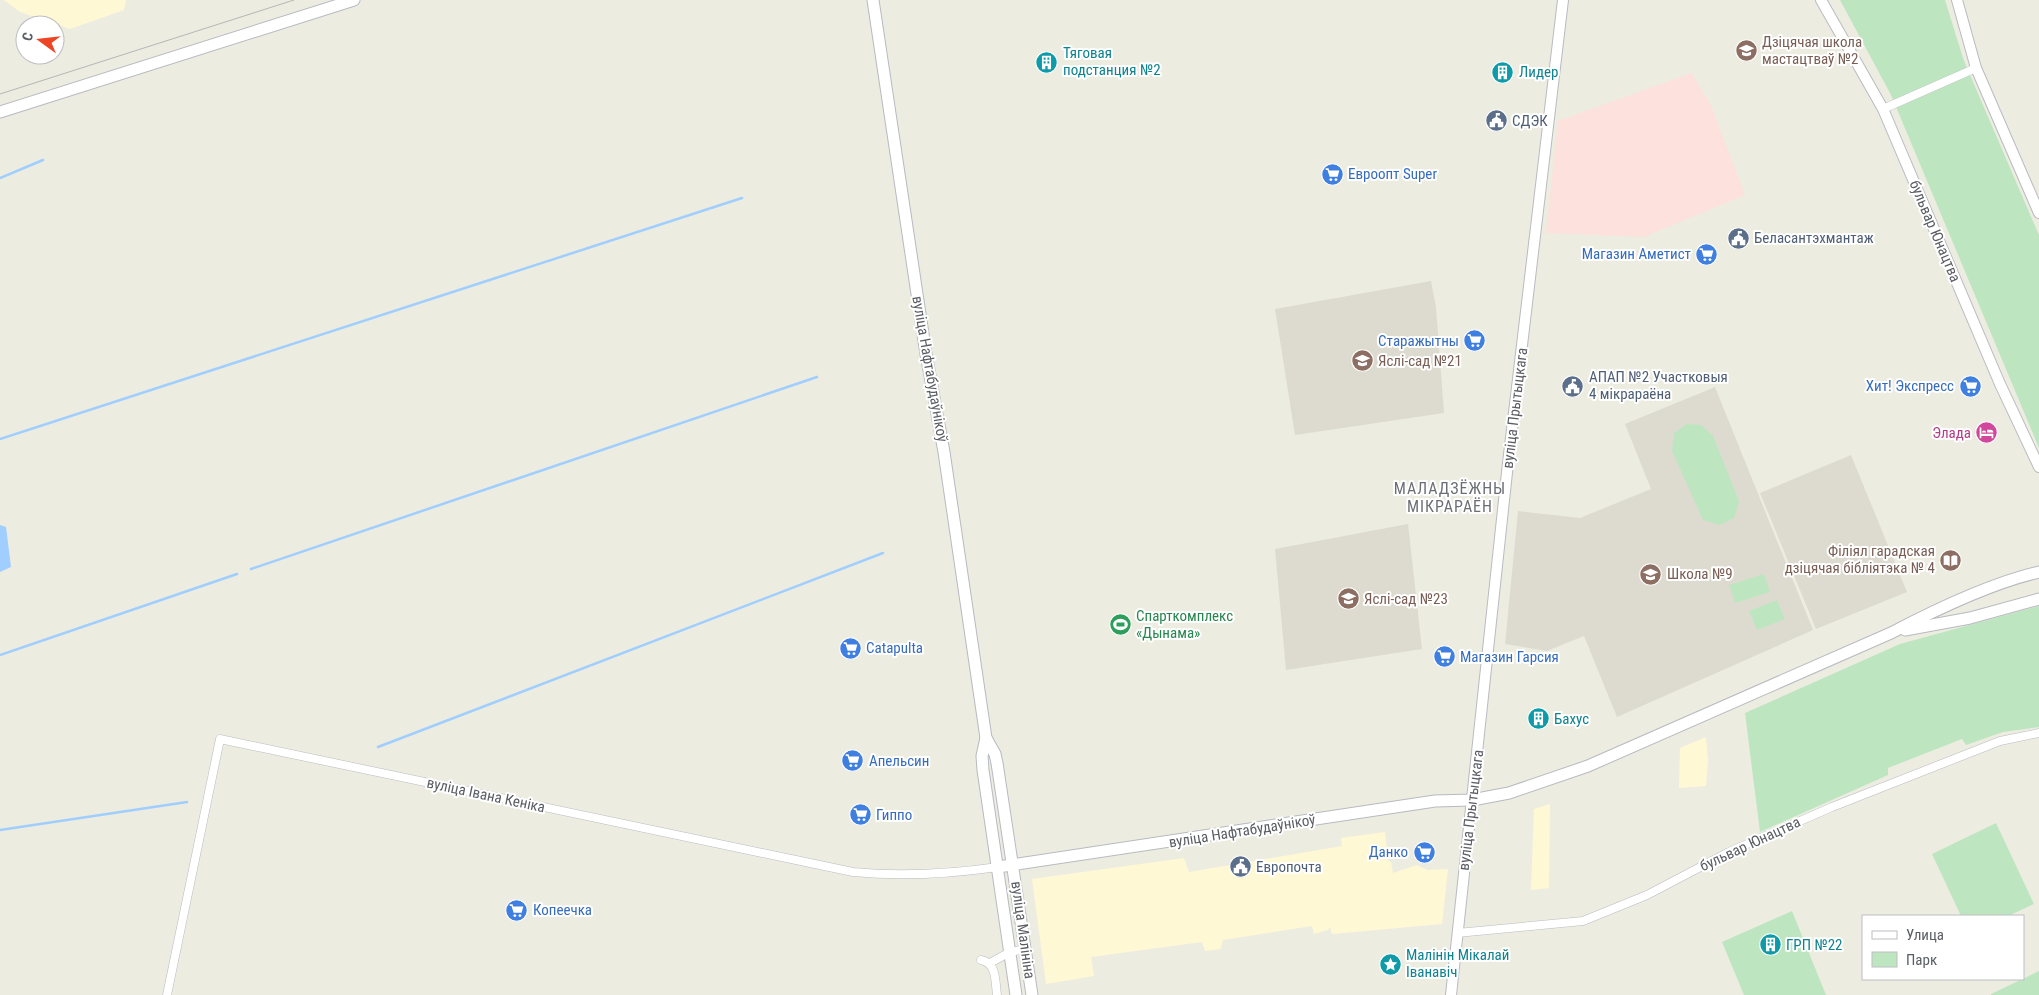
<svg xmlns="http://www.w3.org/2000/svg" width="2039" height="995" viewBox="0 0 2039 995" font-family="'Roboto Condensed',sans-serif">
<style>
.commercial{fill:#fff8d5}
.education{fill:#dddbd0}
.medical{fill:#fce1dc}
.green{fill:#bde6c0}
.water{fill:#9fceff}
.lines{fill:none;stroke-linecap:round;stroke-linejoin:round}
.stream{stroke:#9fceff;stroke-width:2.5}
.minor-casing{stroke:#b9bbc1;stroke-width:9}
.tertiary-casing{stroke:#b9bbc1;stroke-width:12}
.secondary-casing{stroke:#b7bac0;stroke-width:13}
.minor{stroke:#fff;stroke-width:8}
.tertiary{stroke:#fff;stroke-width:10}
.secondary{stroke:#fff;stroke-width:11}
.tram{stroke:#b5b6b6;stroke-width:1}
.labels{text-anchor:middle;stroke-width:4;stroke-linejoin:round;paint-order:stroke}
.education-label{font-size:15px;fill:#785e54;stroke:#fff;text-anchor:start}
.culture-label{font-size:15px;fill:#0d838f;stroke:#fff;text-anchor:start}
.service-label{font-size:15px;fill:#4e5e75;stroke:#fff;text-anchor:start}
.shop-label{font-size:15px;fill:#366cbe;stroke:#fff;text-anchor:start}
.street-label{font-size:15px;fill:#5a5d63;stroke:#fff}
.hotel-label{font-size:15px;fill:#b23c85;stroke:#fff;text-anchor:end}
.leisure-label{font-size:15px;fill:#27864d;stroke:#fff;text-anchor:start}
.neighbourhood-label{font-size:16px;letter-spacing:1px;fill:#6b6f75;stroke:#fff}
</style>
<rect width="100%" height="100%" fill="#edece1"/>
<g class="commercial">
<polygon points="4,0 126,0 124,10 70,29 20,12"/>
<polygon points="1706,737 1708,760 1706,786 1679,788 1680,748"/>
<polygon points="1550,804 1549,888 1531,890 1534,809"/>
<polygon points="1385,832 1388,860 1391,862 1393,873 1417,865 1427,870 1448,869 1442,924 1332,934 1330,927 1328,930 1314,934 1312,926 1223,940 1221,949 1205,951 1202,942 1091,957 1094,976 1046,984 1032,879 1184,858 1189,872 1342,846 1341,838"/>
</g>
<g class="education">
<polygon points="1431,281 1436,307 1444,413 1295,435 1275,309"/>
<polygon points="1715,387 1813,630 1617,717 1584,636 1547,651 1505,644 1518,511 1580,518 1651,489 1625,424"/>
<polygon points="1851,455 1907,592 1816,629 1760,493"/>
<polygon points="1408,524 1422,649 1286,670 1275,549"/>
</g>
<polygon class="medical" points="1692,73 1711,106 1745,195 1644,237 1546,233 1558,121"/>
<g class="green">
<polygon points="1840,0 1945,0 1964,61 2039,235 2039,448 1891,95"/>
<polygon points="1687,424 1701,425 1713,436 1739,501 1734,518 1720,525 1703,520 1672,451 1674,433"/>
<polygon points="1764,574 1770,592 1735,603 1729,585"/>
<polygon points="1777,600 1785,619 1757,630 1749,611"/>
<polygon points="2039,606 2039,727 2003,732 1966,745 1962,739 1888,768 1888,775 1760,832 1745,713 1900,644"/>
<polygon points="1996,823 2034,904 2008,916 1961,916 1932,854"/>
<polygon points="1792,911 1826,995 1744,995 1722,942"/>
<polygon points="2039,971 2039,995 1991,995 1991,994"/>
</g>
<polygon class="water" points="0,525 6,527 11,567 0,572"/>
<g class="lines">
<g class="stream">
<polyline points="0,178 43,160"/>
<polyline points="0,439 742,198"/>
<polyline points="251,569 817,377"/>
<polyline points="0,655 237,574"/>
<polyline points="378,747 883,553"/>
<polyline points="0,830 187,802"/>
</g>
<defs>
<g id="minor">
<polyline points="1883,109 1976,68"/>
<polyline points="1457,933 1583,921 1647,895 1729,852 1832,807 2000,741 2039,733"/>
<path d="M981,960C997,963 995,981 997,995"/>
<polyline points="990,963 1010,952 1026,949"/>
<path d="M167,995L220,739L853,872C902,877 949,874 998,867"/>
</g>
<g id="tertiary">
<polyline points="1821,0 1883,109 2000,384 2039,467"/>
<polyline points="1957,0 1976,68 2039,213"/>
<polyline points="1451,995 1508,463 1563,0"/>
</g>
<g id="secondary">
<polyline points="873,0 926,354 944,452 986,738 982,756 983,770 1016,995"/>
<polyline points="0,112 354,0"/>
<polyline points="1905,630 1970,618 2039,599"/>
<polyline points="986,738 995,754 997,763 1032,995"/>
<path d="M998,867L1435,801L1472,800L1509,793L1588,766L1891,633C1935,610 1991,583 2039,572"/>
</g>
</defs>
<use href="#minor" class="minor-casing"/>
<use href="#tertiary" class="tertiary-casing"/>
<use href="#secondary" class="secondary-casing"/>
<use href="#minor" class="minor"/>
<use href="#tertiary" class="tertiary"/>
<use href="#secondary" class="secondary"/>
<polyline class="tram" points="0,94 294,0"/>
</g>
<defs>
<symbol id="school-disc" viewBox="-11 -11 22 22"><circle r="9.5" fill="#8d6e63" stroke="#fff"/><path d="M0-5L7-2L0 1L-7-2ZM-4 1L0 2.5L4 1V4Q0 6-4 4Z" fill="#fff"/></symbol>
<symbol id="building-disc" viewBox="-11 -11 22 22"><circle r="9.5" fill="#0f9aa8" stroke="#fff"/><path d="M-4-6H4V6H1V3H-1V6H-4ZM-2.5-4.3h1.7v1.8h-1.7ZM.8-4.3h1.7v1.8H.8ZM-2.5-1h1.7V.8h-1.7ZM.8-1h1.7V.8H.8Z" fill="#fff"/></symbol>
<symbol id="civic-disc" viewBox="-11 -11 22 22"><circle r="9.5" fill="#5c6f8a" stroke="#fff"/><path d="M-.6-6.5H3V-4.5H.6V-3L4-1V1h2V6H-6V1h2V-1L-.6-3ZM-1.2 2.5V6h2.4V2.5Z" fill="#fff"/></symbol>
<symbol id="supermarket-disc" viewBox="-11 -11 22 22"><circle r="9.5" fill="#3f7fe0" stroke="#fff"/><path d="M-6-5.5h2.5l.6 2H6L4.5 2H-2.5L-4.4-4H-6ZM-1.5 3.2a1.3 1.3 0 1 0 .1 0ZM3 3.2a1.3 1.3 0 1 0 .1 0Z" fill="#fff"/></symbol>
<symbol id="hotel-disc" viewBox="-11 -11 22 22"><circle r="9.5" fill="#d1479c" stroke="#fff"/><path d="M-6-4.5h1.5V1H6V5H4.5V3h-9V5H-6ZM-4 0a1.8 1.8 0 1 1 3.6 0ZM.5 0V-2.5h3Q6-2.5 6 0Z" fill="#fff"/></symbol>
<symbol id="library-disc" viewBox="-11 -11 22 22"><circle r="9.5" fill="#8d6e63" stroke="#fff"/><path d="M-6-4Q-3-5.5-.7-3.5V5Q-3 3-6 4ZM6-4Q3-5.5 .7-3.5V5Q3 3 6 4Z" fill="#fff"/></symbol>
<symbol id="stadium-disc" viewBox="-11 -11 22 22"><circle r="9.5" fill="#2e9e5b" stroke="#fff"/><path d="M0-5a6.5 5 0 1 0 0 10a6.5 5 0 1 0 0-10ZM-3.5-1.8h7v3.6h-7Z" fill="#fff"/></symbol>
<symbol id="sight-disc" viewBox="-11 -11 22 22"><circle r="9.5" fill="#0f9aa8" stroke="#fff"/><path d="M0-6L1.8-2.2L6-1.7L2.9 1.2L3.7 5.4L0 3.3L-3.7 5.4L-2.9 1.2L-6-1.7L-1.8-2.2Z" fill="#fff"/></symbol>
</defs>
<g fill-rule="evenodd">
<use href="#school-disc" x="1734" y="38" width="25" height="25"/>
<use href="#building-disc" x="1034" y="50" width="25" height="25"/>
<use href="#building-disc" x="1490" y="60" width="25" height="25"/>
<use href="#civic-disc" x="1484" y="108" width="25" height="25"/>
<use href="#supermarket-disc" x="1320" y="162" width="25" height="25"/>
<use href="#civic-disc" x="1726" y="226" width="25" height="25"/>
<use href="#supermarket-disc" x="1694" y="242" width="25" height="25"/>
<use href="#supermarket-disc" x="1462" y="328" width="25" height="25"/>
<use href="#school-disc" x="1350" y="348" width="25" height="25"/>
<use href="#civic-disc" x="1560" y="374" width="25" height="25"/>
<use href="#supermarket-disc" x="1958" y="374" width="25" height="25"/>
<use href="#hotel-disc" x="1974" y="420" width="25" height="25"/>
<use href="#library-disc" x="1938" y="548" width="25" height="25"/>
<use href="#school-disc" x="1638" y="562" width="25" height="25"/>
<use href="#school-disc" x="1336" y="586" width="25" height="25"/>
<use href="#stadium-disc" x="1108" y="612" width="25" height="25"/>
<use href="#supermarket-disc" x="838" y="636" width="25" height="25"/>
<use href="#supermarket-disc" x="1432" y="644" width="25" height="25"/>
<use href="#building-disc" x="1526" y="706" width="25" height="25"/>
<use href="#supermarket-disc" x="840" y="748" width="25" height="25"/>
<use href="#supermarket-disc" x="848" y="802" width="25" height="25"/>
<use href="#supermarket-disc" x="1412" y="840" width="25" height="25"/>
<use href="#civic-disc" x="1228" y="854" width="25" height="25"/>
<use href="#supermarket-disc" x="504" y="898" width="25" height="25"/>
<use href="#building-disc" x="1758" y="932" width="25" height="25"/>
<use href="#sight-disc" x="1378" y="952" width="25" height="25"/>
</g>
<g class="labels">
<g class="education-label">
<text x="1762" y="47">Дзіцячая школа<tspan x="1762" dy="17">мастацтваў №2</tspan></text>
<text x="1378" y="366">Яслі-сад №21</text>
<text x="1935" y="556" text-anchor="end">Філіял гарадская<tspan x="1935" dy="17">дзіцячая бібліятэка № 4</tspan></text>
<text x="1667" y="579">Школа №9</text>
<text x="1364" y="604">Яслі-сад №23</text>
</g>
<g class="culture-label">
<text x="1063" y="58">Тяговая<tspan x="1063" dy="17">подстанция №2</tspan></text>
<text x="1519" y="77">Лидер</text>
<text x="1554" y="724">Бахус</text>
<text x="1786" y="950">ГРП №22</text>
<text x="1406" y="960">Малінін Мікалай<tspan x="1406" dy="17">Іванавіч</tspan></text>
</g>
<g class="service-label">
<text x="1512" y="126">СДЭК</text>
<text x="1754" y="243">Беласантэхмантаж</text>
<text x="1589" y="382">АПАП №2 Участковыя<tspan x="1589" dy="17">4 мікрараёна</tspan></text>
<text x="1256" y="872">Европочта</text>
</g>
<g class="shop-label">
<text x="1348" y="179">Евроопт Super</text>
<text x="1691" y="259" text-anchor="end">Магазин Аметист</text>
<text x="1459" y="346" text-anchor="end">Старажытны</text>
<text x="1954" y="391" text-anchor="end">Хит! Экспресс</text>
<text x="866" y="653">Catapulta</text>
<text x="1460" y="662">Магазин Гарсия</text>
<text x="869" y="766">Апельсин</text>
<text x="876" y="820">Гиппо</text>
<text x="1408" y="857" text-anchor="end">Данко</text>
<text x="533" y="915">Копеечка</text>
</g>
<g class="street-label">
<text transform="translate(1935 231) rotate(67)" y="5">бульвар Юнацтва</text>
<text transform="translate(930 369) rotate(80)" y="5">вуліца Нафтабудаўнікоў</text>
<text transform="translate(1515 408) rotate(-83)" y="5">вуліца Прытыцкага</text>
<text transform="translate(486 795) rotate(12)" y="5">вуліца Івана Кеніка</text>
<text transform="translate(1471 810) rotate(-83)" y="5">вуліца Прытыцкага</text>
<text transform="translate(1242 831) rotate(-9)" y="5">вуліца Нафтабудаўнікоў</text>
<text transform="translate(1750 844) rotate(-25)" y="5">бульвар Юнацтва</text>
<text transform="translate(1023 930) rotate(82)" y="5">вуліца Малініна</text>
</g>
<g class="hotel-label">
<text x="1971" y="438">Элада</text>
</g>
<g class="leisure-label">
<text x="1136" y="621">Спарткомплекс<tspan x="1136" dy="17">«Дынама»</tspan></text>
</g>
<g class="neighbourhood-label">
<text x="1450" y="494">МАЛАДЗЁЖНЫ<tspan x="1450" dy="18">МІКРАРАЁН</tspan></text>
</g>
</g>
<rect x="1862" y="915" width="162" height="65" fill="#ffffff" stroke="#bdbec1"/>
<rect x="1872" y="931" width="25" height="8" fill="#ffffff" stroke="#bdbec1"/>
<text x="1906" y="940" font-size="15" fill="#5a5d63">Улица</text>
<rect x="1872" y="952" width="25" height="15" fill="#bde6c0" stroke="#bdbec1"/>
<text x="1906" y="965" font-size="15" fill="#5a5d63">Парк</text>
<g transform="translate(40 40) rotate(285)"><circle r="24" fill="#ffffff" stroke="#bdbec1"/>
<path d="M0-4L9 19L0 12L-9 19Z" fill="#ed4627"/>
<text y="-8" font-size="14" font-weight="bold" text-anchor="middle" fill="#5a5d63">С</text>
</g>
</svg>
